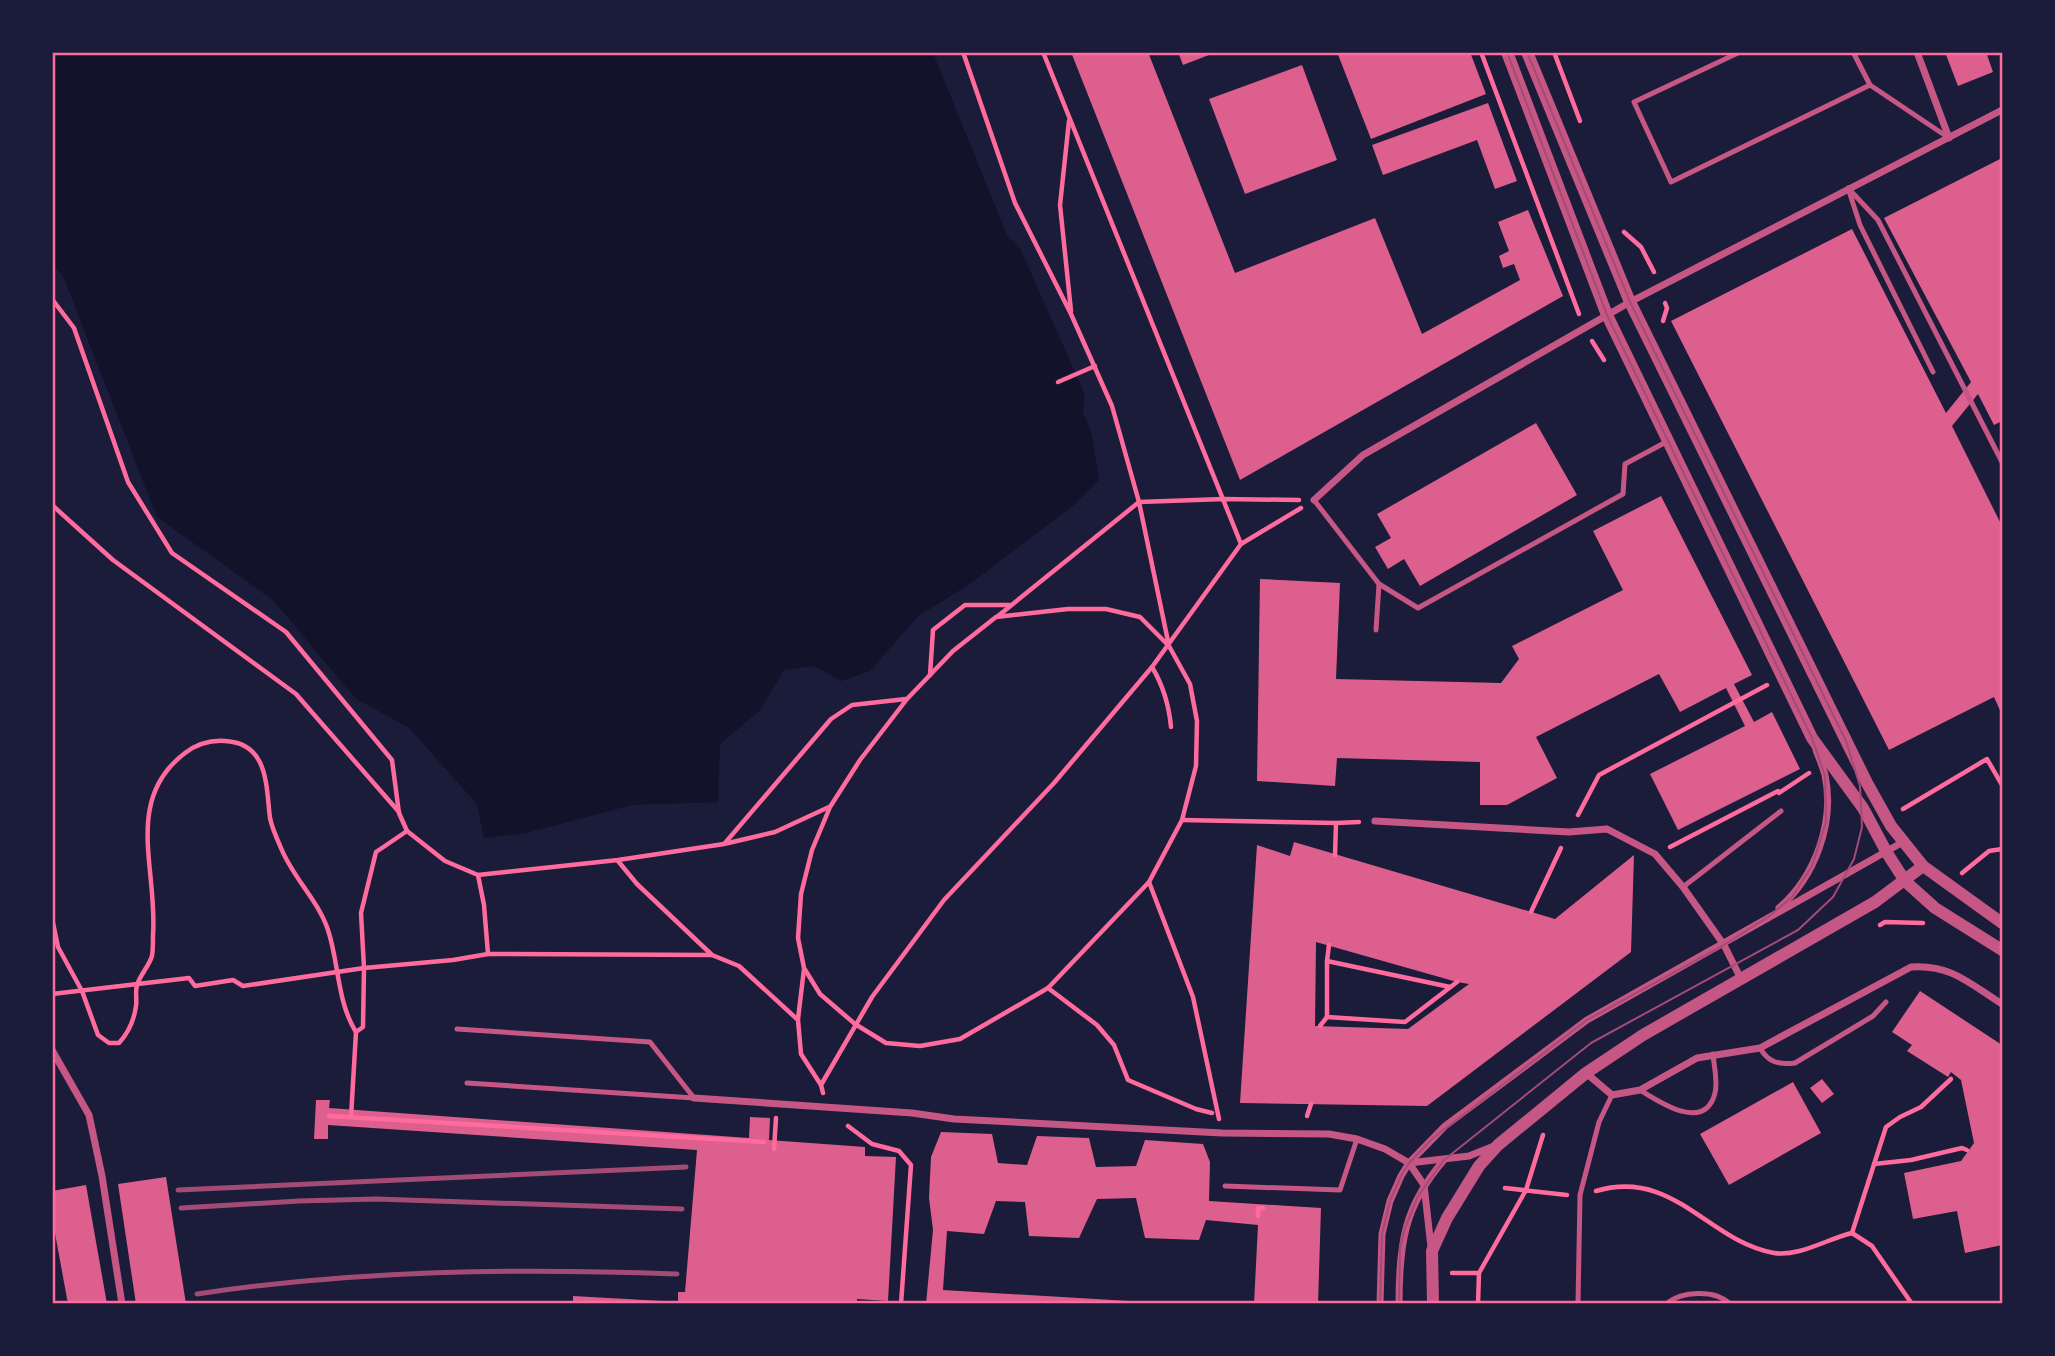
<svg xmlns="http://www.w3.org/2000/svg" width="2055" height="1356" viewBox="0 0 2055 1356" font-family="Poppins,sans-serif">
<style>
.water{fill:#12122b}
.building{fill:#dd5f8e;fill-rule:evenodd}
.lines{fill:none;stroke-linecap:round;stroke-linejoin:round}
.path{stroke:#ff6b9d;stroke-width:4.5}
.service{stroke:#c65784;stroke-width:5}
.minor{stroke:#c65784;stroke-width:7}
.tertiary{stroke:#c65784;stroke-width:12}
.tram{stroke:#a44b75;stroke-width:2}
.rail{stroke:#a44b75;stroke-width:5}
.neatline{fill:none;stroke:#ff6b9d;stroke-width:2.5}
</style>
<rect width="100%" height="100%" fill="#1b1b3a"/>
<polygon class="water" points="53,53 933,53 1007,235 1020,248 1085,395 1083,412 1092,435 1099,480 1075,504 970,584 918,616 870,671 841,681 815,666 784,670 760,710 720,744 718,802 632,805 526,833 484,838 477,804 409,728 355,698 273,600 157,517 63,276 53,265"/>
<g class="building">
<polygon points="1071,52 1148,52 1235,273 1375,218 1422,334 1520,280 1514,264 1503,268 1499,256 1509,251 1498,222 1528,210 1563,296 1240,480"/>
<polygon points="1178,52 1214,52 1214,53 1183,65"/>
<polygon points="1337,52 1470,52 1486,94 1371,139"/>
<polygon points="1945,52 1986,52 1993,72 1958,86"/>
<polygon points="1302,65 1337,160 1245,194 1209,99"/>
<polygon points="1488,103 1517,181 1495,189 1477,140 1383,175 1372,145"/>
<polygon points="2002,158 2002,421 1994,425 1978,394 1952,426 2002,526 2002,715 1994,697 1889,750 1671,321 1852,229 1946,413 1971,382 1884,218"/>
<polygon points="1536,423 1577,495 1420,586 1404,559 1388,569 1375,547 1391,538 1377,514"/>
<polygon points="1661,496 1752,675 1734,684 1754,722 1772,712 1800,769 1678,830 1650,774 1745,726 1726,688 1680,712 1659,674 1536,737 1557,778 1507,805 1480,805 1480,762 1337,758 1335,786 1257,781 1260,579 1340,583 1336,679 1501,683 1519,659 1512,646 1623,590 1593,531"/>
<path d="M1294,842L1555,919L1634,855L1631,952L1427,1106L1240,1103L1257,845L1290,856ZM1316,942L1457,982L1469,984L1408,1029L1315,1026Z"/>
<polygon points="1920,991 2002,1045 2002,1245 1965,1253 1957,1211 1913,1219 1904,1173 1961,1161 1974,1143 1961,1080 1951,1072 1948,1077 1907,1051 1912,1045 1892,1032"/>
<polygon points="1822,1079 1834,1094 1822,1103 1810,1088"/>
<polygon points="1793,1082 1821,1133 1729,1185 1700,1134"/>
<polygon points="316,1100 330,1100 329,1108 749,1138 750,1117 770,1118 769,1140 865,1147 865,1156 896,1157 888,1301 857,1299 857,1304 678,1304 678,1292 685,1292 697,1150 328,1125 328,1139 314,1139"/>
<polygon points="941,1132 992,1134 998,1163 1027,1165 1037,1136 1089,1138 1096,1167 1136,1166 1145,1140 1203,1144 1210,1162 1209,1201 1321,1208 1318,1304 1254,1304 1258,1225 1206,1220 1199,1240 1145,1238 1136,1198 1097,1199 1079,1238 1029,1236 1025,1202 996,1201 984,1234 947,1231 943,1290 1129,1301 1129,1304 926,1304 933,1230 929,1198 931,1157"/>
<polygon points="166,1177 186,1304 136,1304 118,1184"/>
<polygon points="86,1185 107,1304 68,1304 52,1217 52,1191"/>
<polygon points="573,1296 662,1301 662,1304 573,1304"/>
</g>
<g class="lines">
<g class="path">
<polyline points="963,52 1015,203 1071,314 1112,406 1139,502 1169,646 1190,684 1197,721 1196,766 1182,820 1149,882 1048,988 960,1039 920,1046 886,1043 855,1024 820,994 804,968 798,938 801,894 812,850 830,807 860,760 907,699 953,651 996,617 1068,609 1106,609 1140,617 1169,646"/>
<polyline points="1481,52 1579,314"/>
<polyline points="1554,52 1580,121"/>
<polyline points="1069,121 1060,205 1071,311"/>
<polyline points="1624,232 1641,247 1654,272"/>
<polyline points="52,299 74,328 128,482 172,553 286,632 392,760 399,813 407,831 445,861 478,875 618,860 724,844 775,832 829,807"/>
<polyline points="1663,321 1667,308 1665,303"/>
<polyline points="1592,341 1604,360"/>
<polyline points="1058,382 1095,366"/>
<polyline points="52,505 113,560 296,694 399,812"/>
<polyline points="1241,544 1301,508"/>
<polyline points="998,616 1139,502 1224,499 1299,500"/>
<path d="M1152,667C1164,687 1169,705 1171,727"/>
<polyline points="930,675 933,630 965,605 1010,605"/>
<polyline points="1779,793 1809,773"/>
<polyline points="1903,809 1987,759 2002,785"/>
<polyline points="1578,815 1599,775 1767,685"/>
<polyline points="1182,820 1336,823 1359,822"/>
<polyline points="725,843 831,719 852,705 906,699"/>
<polyline points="1670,847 1778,791"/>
<polyline points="1335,855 1336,823"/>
<polyline points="618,861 637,884 712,955 739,966 798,1020 801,1054 821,1085"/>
<polyline points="1962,873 1989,851 2002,849"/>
<polyline points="478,875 484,905 488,954"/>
<polyline points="1149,882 1193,997 1219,1119"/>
<polyline points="1531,912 1561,848"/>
<path d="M52,918L58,947L82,991L98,1035L109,1043H119C129,1032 134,1021 136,1006C137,999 135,991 137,985C140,975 149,966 152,956C153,950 153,942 153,935C158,870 123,800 185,753C197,744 210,740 225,741C269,743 266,787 270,818C272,828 277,839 281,848C293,878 318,900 328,930C339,963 337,1002 356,1032L363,1027L364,968L361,913L376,852L407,831"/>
<polyline points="1880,925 1885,922 1923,923"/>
<polyline points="1327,961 1329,945"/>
<polyline points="1048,988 1097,1025 1114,1045 1128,1080 1196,1109 1212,1113"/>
<polyline points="52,994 189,978 195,986 233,980 243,986 364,968 453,960 488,954 712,955"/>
<polyline points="1327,1017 1327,961 1450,987"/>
<polyline points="798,1019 804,969"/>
<polyline points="1320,1026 1327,1017 1405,1022 1457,982"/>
<polyline points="823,1093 821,1085 872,997 944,900 1054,783 1152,667 1241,544 1043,52"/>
<polyline points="329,1116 764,1142"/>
<polyline points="1307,1116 1311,1104"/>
<polyline points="351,1117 356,1032"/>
<polyline points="848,1126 872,1144 899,1151 911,1165 901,1304"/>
<polyline points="774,1149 776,1118"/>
<polyline points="1874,1164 1911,1160 1962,1148 1967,1150"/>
<polyline points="1505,1188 1567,1195"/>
<path d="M1596,1191C1674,1168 1707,1241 1774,1253C1799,1257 1827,1239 1852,1233L1872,1246L1912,1304"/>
<polyline points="1258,1216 1258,1208 1263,1208"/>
<polyline points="1852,1233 1886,1127 1900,1117 1921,1107 1951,1079"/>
<polyline points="1452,1273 1479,1273"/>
<polyline points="1478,1304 1479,1273 1526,1190 1543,1135"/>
</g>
<g class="service">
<polyline points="1740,52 1634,102 1671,182 1870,85"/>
<polyline points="1853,52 1870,85 1949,138"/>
<polyline points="1848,188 1878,220 2002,462"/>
<polyline points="1849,191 1860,225 1933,372"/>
<polyline points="1314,500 1379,584 1418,608 1623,494 1625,464 1668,441"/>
<polyline points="1376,630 1379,584"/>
<polyline points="1683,887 1781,811"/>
<polyline points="457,1029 650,1042 694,1098"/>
<path d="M1760,1048C1768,1062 1778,1065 1795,1063L1873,1016L1886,1002"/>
<polyline points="467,1083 694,1098"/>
<path d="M1640,1090C1659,1102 1705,1133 1715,1093C1718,1082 1714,1066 1713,1054"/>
<polyline points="1225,1186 1340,1190 1357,1139"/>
<polyline points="1578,1304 1580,1195 1599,1122 1612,1095"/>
<path d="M1666,1304C1681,1291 1715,1289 1730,1304"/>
</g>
<g class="minor">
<polyline points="1917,52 1949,138"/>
<polyline points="1314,500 1363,455 1630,302 2002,110"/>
<polyline points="1375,821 1569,832 1607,829 1655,854 1683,887 1724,945 1741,979"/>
<path d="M1779,908C1815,877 1835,823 1825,775C1823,767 1819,758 1816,750"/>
<polyline points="52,1050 89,1115 102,1176 122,1304"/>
<path d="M1586,1073L1612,1095L1640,1090L1697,1058L1760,1048L1911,967C1951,964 1970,984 2002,1004"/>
<polyline points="694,1098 912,1113 954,1119 1222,1133 1329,1134 1357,1139 1385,1149 1409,1163 1424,1185 1431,1247"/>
<polyline points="1409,1163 1469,1156 1494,1146"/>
<polyline points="1380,1304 1382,1234 1390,1201 1401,1176 1409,1163 1445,1126 1587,1020 1903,842"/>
<path d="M1399,1304C1399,1244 1404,1206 1444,1160"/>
</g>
<g class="tertiary">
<polyline points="1507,52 1607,315 1812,738 1863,808 1887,853 1905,881 1935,908 2002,950"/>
<polyline points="1527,52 1630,302 1867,783 1891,826 1923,866 2002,923"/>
<polyline points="1433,1304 1432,1251 1447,1218 1479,1166 1498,1145 1586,1073 1643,1035 1875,902 1923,866"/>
</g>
<g class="tram">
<polyline points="1380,1304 1382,1234 1390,1201 1401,1176 1409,1163 1433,1138 1587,1020 1724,945 1768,917 1792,897 1812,866 1826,822 1825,776 1812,738 1607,315 1507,52"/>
<polyline points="1399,1304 1400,1248 1405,1228 1418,1196 1444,1160 1591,1043 1798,930 1833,897 1854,859 1862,827 1860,786 1846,741 1630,302 1527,52"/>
</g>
<g class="rail">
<polyline points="178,1190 686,1167"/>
<polyline points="181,1208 299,1201 376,1199 682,1209"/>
<path d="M197,1294C356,1270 516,1268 677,1274"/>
</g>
</g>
<rect width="2055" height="1356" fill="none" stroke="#1b1b3a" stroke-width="108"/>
<rect x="54" y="54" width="1947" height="1248" class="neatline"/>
</svg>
